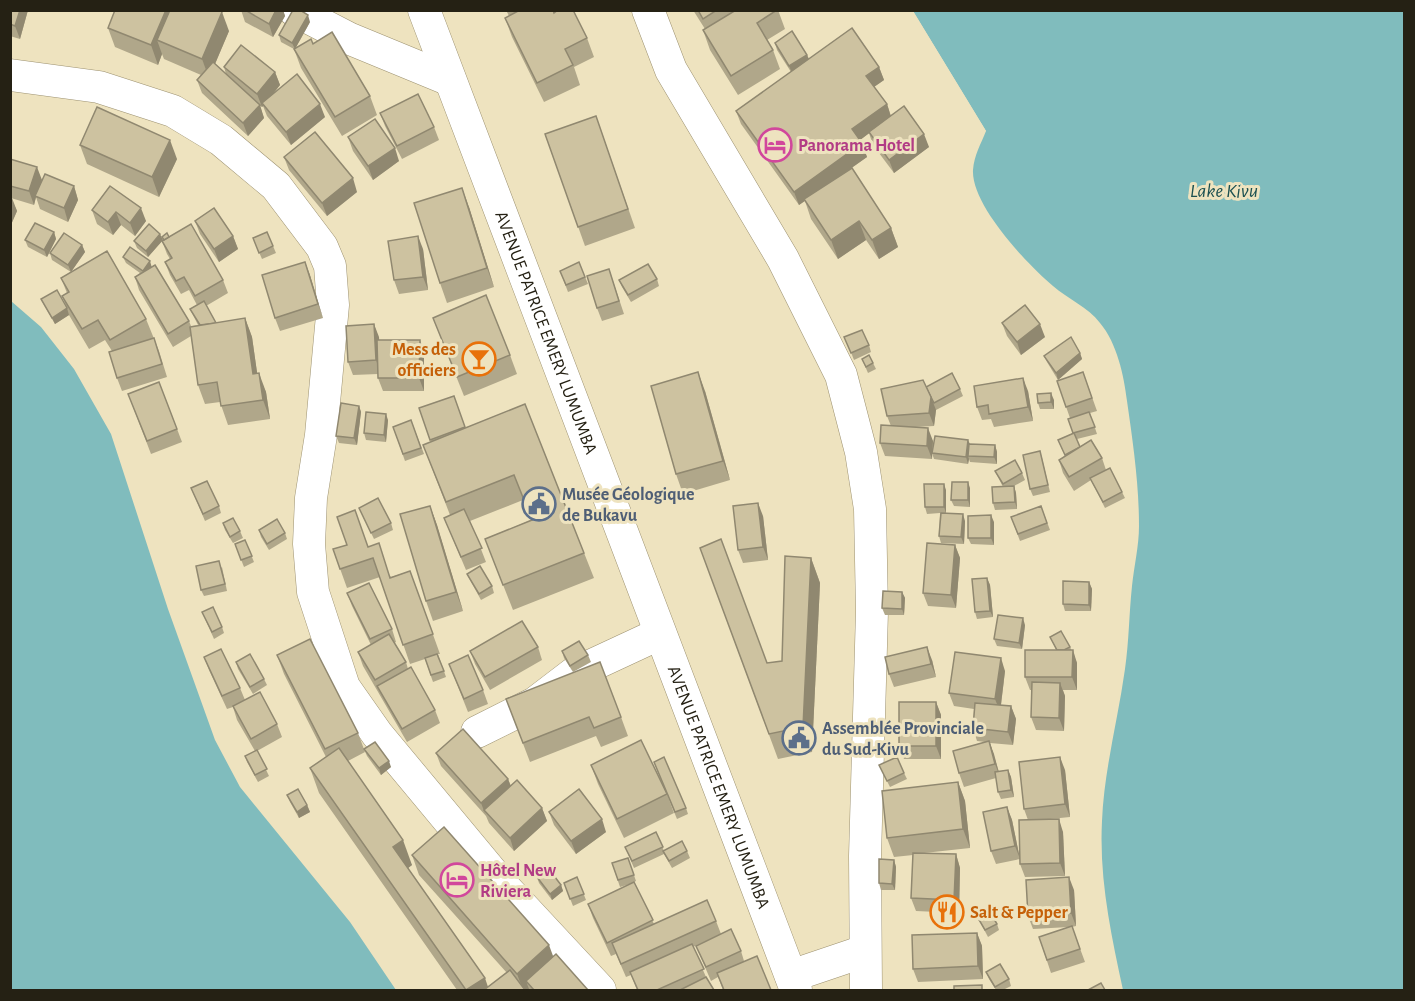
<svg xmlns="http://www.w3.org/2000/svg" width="1415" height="1001" viewBox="0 0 1415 1001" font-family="'Alegreya Sans',sans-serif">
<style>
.water{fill:#80bcbd}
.pier{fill:#eee3bf}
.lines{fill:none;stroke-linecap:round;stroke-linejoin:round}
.minor-casing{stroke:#9d9271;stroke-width:33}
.minor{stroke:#fff;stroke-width:32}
.wall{fill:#b0a78a}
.shaded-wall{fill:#908870}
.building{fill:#cdc2a0;stroke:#908870;stroke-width:1.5}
.labels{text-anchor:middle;stroke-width:6;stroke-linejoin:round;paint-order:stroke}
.hotel-label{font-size:18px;font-weight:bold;fill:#b23c85;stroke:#eee3bf;text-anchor:start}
.street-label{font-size:18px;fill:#252114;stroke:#eee3bf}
.food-label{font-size:18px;font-weight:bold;fill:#c56008;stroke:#eee3bf;text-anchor:end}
.service-label{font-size:18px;font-weight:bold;fill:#4e5e75;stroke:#eee3bf;text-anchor:start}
.water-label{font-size:20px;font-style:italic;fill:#1b5051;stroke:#eee3bf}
</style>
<rect width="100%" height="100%" fill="#eee3bf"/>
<g class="water">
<path d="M913,11H1404V990H1123C1111,934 1099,879 1102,821C1104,770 1118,720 1125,669C1129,642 1129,614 1132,586C1134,566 1139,546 1139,526C1139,484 1133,443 1127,401C1124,376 1117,343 1100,323C1088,307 1068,299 1053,286C1027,264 971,205 973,170C974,155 981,144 986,131Z"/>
<polygon points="11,301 41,327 74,369 111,434 168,609 215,740 240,787 350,922 396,990 11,990"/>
</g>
<polygon class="pier" points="910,10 913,11 986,131 982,133"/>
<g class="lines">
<defs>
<g id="minor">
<polyline points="294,10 348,38 450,80"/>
<path id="s1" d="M424,10L796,990"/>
<polyline points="648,10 671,70 783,259 841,375 861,452 870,509 872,611 865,856 866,990"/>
<polyline points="10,75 99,87 173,111 221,140 276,186 322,247 330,266 333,305 321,435 311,498 309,544 313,592 344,687 377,734 505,888 600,990"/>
<polyline points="477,732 535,703 573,674 659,634"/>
<polyline points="791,976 865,951"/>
</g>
</defs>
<use href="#minor" class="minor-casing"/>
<use href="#minor" class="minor"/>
</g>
<g class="wall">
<polygon points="10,10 28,10 20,39 10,36"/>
<polygon points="241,10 283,10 285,16 273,37 245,22"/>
<polygon points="506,10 553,10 554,13 587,38 594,57 574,67 580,85 544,102 512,37 505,18 509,16"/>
<polygon points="693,10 778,10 785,29 767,40 773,50 780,69 738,95 710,50 703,30 705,29"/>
<polygon points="310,22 295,49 313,44 370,96 377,115 342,136 301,68 294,49 281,42 279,35"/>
<polygon points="108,28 229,31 215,64 226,74 224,67 275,72 280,85 273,94 325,117 291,145 267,116 263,106 262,107 260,106 264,118 248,136 202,93 197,80 201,75 164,59 162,54 158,65 115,47"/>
<polygon points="775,43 807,55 809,59 879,67 884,80 874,87 887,104 891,116 929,147 894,173 873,145 869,133 860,140 867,157 840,176 891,228 898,247 879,259 866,240 838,259 811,219 805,201 799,205 741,124 736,111 791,72 777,50"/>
<polygon points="380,113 434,127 439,140 402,159 385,126"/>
<polygon points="596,116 635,228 585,246 545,134"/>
<polygon points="348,137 399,161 373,180 353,151"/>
<polygon points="80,145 177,159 159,197 87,164"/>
<polygon points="284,157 357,192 327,216 289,170"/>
<polygon points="10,159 42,180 39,187 74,186 78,200 68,222 40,209 36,197 34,205 11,198 17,211 10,227"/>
<polygon points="110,186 146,221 135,236 121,225 113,235 97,224 92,210"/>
<polygon points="469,207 494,287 447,303 440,283"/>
<polygon points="195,221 233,236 238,249 219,262 200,234"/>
<polygon points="54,232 56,239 47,257 28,247 25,240"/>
<polygon points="162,237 169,237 223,280 228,293 206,306 216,323 245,318 252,337 257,373 266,392 270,419 228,425 220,402 205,404 198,385 191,336 173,347 139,290 135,277 140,273 126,263 123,257 152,267 189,321 191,326 198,325 190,309 197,305 189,290 181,294 170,275 165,262 170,259 167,254 162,241 148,257 137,248 134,241 163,240"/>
<polygon points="253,238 273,246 276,253 262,259"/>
<polygon points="82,245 85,252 71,272 146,319 159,351 167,377 122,391 117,378 112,351 105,340 89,349 69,315 55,324 44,305 41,299 67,308 62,296 67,293 61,278 71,272 52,260 50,253"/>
<polygon points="423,249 428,290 399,294 394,280"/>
<polygon points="305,262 323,318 280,331 275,318"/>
<polygon points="579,262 588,284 568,292 560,271"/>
<polygon points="609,269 624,314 602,321 597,308"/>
<polygon points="657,279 659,286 631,302 622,287 619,280"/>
<polygon points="433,318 510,355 517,374 464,396"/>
<polygon points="1002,323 1045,337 1021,355 1007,336"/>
<polygon points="374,324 379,340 424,353 424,391 383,391 378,378 378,374 353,375 348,362"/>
<polygon points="845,337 869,345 871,352 854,360"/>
<polygon points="1080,353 1082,359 1058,380 1047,362 1044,356"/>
<polygon points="862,359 873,363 876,369 868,373"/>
<polygon points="1083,372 1097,411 1090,413 1097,434 1077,439 1080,447 1102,458 1106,470 1122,492 1125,498 1105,508 1091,480 1074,491 1063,473 1059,460 1065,456 1058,440 1073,433 1070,418 1057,381"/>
<polygon points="159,382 182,442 151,454 128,394"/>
<polygon points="926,387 960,389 963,396 936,410 934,426 915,427 933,441 932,452 970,444 995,445 997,452 997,464 970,462 969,459 968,464 934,459 932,453 932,459 885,456 880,443 891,426 887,416"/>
<polygon points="705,391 730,480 683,494 676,474"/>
<polygon points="1028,391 1033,421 994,427 991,419 982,420 977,407"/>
<polygon points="454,396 465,428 525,404 594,578 513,610 485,539 531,520 523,500 470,521 486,562 466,570 444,518 450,515 423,445 431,442 419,408"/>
<polygon points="1054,400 1054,409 1040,409 1038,403"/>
<polygon points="359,406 361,412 357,445 339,443 336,436"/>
<polygon points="388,420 386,442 366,440 364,433"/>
<polygon points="411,420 424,454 405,461 393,427"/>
<polygon points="1040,451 1042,458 1050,492 1033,496 1030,489"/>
<polygon points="995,471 1022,473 1025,480 1014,486 1016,493 1017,509 995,510 993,503 1003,487"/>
<polygon points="191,488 219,506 221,513 205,521"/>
<polygon points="970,488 970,507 954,506 951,500"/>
<polygon points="946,490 946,513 965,521 964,544 941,543 939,536 940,513 927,514 925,507"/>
<polygon points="430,506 437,525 463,611 433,621 426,601"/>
<polygon points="1041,506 1050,530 1020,541 1011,517"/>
<polygon points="359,508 391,523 393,530 374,539"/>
<polygon points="763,516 768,560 743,563 738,550"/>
<polygon points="994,522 994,545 971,544 968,538"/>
<polygon points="223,524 240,531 243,538 233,543 225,530"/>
<polygon points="259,530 285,533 287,539 269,550 261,537"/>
<polygon points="245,540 254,562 244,567 235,544"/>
<polygon points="347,545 368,547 391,577 410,571 440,654 438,654 446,677 433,682 425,659 410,664 380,577 347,588 333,549"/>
<polygon points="955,545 960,558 956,608 928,606 923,593"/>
<polygon points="700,548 767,663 782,661 811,558 820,583 812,752 778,759"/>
<polygon points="222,567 227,591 204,596 201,590"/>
<polygon points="467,574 492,586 494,593 481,600 470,580"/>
<polygon points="987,578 990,585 993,617 977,619 975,612"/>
<polygon points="1089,582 1092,589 1091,611 1065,611 1063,604"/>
<polygon points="902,592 905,598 904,615 885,615 882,608"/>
<polygon points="347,593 392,629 396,642 394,643 406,662 408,669 435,710 440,723 407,742 363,666 358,652 371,645 352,606"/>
<polygon points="202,612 222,627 224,633 214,639"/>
<polygon points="1025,625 1022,649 997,646 994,639"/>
<polygon points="1050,637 1070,647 1077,663 1077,690 1063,690 1065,696 1064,731 1036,730 1031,717 1032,690 1030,690 1025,677 1056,650"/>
<polygon points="538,647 542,660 490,690 475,664 470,651"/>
<polygon points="562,651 588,655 591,662 573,672 564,658"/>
<polygon points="277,655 358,733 365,752 348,761 412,865 408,868 488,987 507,973 419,875 412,855 534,990 529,990 529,989 526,990 457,990 319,793 310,768 326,757 284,674"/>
<polygon points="204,657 240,688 245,700 277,724 282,737 257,751 269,776 258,782 247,762 245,756 255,751 237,720 233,707 227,709 209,670"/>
<polygon points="932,660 936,677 894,687 889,674"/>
<polygon points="236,662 264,679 267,685 253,694 238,669"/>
<polygon points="449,664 483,690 488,704 468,712"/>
<polygon points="1005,671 1001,705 1011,706 1016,719 1013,745 990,743 999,772 1008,770 1011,777 1014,797 1001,799 998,792 996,778 964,787 959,773 985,742 977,741 973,728 974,709 954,706 949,693"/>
<polygon points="506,699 621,717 628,736 601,747 596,736 530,762"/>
<polygon points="936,702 941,715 941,759 904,759 899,746"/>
<polygon points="364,749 391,767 381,775 367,756"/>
<polygon points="436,753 508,779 511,786 542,808 547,821 514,851 489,823 486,816 441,766"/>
<polygon points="591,765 667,794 674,813 624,838 598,784"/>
<polygon points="879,765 904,773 907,779 890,787"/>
<polygon points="656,768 686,808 688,814 677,819"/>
<polygon points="1065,770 1070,817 1050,819 1063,832 1065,876 1025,877 1020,864 1028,820 1024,809"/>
<polygon points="958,782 965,801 970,848 924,853 956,854 960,868 959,913 916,911 911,898 913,855 894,857 887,838"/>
<polygon points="287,795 307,805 310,812 299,818 290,802"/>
<polygon points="1007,807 1012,820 1020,859 996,864 991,851"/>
<polygon points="549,812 606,832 576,854 554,825"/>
<polygon points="656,832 664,851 687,851 690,858 672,868 664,854 634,868 625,847"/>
<polygon points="628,858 636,881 634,882 654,924 716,921 721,934 741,951 744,961 771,990 723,990 718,977 711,981 696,946 710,939 693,947 706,977 714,990 637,990 631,975 626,977 616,954 611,956 593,918 588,904 633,883 620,887 612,863"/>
<polygon points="894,860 896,867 895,890 881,890 879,883"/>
<polygon points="537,877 561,885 563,891 552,900 539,883"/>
<polygon points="577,877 586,900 573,906 564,883"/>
<polygon points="1074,890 1076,926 1072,927 1085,962 1051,973 1039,937 1069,927 1033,929 1028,916"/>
<polygon points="978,918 997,924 999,930 988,937"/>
<polygon points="977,933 982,946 983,979 918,982 913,969"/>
<polygon points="986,972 1009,979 1011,986 1003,990 996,990 989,979"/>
</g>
<g class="shaded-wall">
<polygon points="20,10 28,10 20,39 15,26"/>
<polygon points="166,10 178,10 157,40 162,54 158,65 151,45"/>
<polygon points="276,10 283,10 285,16 273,37 269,24"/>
<polygon points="222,12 229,31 209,78 202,59"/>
<polygon points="308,15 310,22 295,49 292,43"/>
<polygon points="807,55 810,62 792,73 789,66"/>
<polygon points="879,67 884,80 871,89 866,76"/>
<polygon points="275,72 280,85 264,105 262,103 263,106 262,107 257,94"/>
<polygon points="320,104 325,117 291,145 286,132"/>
<polygon points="887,104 891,117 856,143 852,129"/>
<polygon points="260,105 264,118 248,136 243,123"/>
<polygon points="924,134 929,147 894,173 889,160"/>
<polygon points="170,140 177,159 159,197 152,177"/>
<polygon points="862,143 867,157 799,205 794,192"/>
<polygon points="395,148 399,161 373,180 368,166"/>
<polygon points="37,167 42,180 37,196 35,196 36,197 34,205 29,191"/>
<polygon points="353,178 357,192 327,216 322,203"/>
<polygon points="74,186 78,200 68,222 64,208"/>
<polygon points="462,188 469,207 494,287 487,268"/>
<polygon points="12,198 17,211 10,227 10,201"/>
<polygon points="141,208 146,221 135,236 130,223"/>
<polygon points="116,212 121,225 113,235 108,222"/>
<polygon points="859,221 866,240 838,259 831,240"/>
<polygon points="891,228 898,247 879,259 872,240"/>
<polygon points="54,232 56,239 47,257 44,250"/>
<polygon points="160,234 163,240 148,257 146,251"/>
<polygon points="233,236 238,249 219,262 214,249"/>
<polygon points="418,236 423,249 428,290 423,277"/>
<polygon points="82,245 85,252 71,272 68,265"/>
<polygon points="150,261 152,268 146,277 143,271"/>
<polygon points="305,262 310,275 323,318 318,304"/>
<polygon points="67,308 69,315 55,324 52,318"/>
<polygon points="245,318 252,337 260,393 253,374"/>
<polygon points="374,324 379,337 381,374 376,360"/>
<polygon points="1040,324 1045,337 1021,355 1017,342"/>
<polygon points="420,340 424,353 424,391 419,378"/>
<polygon points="1080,353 1082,359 1058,380 1056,373"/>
<polygon points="698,372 705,391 730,480 723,461"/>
<polygon points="259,373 266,392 270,419 263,400"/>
<polygon points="1023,378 1028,391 1033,421 1028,407"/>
<polygon points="1051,393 1054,400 1054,409 1051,402"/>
<polygon points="931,397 936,410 934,426 929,413"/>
<polygon points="359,406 361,412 357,445 354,438"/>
<polygon points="386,414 388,420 386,442 384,435"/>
<polygon points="928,428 933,441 932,459 927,446"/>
<polygon points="968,440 971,446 968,456 969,459 968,464 966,457"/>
<polygon points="995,445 997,452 997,464 994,457"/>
<polygon points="968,482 970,488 970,507 968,500"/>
<polygon points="944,484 946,490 946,513 944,507"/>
<polygon points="1014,486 1016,493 1017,509 1015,502"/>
<polygon points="758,503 763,516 768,560 763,547"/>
<polygon points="430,506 437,525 463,611 456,592"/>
<polygon points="963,514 965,521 964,544 961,537"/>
<polygon points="991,515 994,522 994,545 991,538"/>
<polygon points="955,545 960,558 956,608 951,595"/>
<polygon points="811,558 820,583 812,752 803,727"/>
<polygon points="987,578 990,585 993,617 990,611"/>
<polygon points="1089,582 1092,589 1091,611 1089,605"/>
<polygon points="902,592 905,598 904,615 902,609"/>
<polygon points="1023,618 1025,625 1022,649 1019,643"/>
<polygon points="927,647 932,660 936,677 931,664"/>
<polygon points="1073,650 1077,663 1077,690 1072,677"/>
<polygon points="1001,658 1005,671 1000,712 995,699"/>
<polygon points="1060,683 1065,696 1064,731 1059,718"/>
<polygon points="936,702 941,715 941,759 936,746"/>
<polygon points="1011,706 1016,719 1013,745 1008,732"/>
<polygon points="989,741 994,754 1000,777 995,764"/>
<polygon points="1060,757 1065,770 1070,817 1065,804"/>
<polygon points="389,761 391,767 381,775 379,768"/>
<polygon points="1008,770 1011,777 1014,797 1011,790"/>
<polygon points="508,779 513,792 484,810 486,816 481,803"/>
<polygon points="958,782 965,801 970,848 963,829"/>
<polygon points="307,805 310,812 299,818 297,812"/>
<polygon points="1007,807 1012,820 1020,859 1015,846"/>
<polygon points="542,808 547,821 514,851 510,838"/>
<polygon points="602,819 606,832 576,854 571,841"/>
<polygon points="1059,819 1063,832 1065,876 1060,863"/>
<polygon points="403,840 412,865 403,872 393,847"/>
<polygon points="956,854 960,868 959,913 954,900"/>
<polygon points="894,860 896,867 895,890 892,884"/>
<polygon points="1069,877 1074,890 1076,926 1071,913"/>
<polygon points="561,885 563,891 552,900 550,894"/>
<polygon points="977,933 982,946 983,979 978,966"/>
<polygon points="549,945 556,964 526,981 529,989 526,990 523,990 517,974"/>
<polygon points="485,978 489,990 466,990"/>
</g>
<g class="building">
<polygon points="10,10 20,10 15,26 10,24"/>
<polygon points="115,10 166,10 151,45 108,28"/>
<polygon points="170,10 220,10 222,12 202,59 157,40"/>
<polygon points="245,10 276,10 269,24"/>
<polygon points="293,10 300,10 308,15 292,43 279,35"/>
<polygon points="520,10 553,10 554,13 558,10 573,10 587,38 565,49 573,65 537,83 505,18"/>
<polygon points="698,10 717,10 703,19"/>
<polygon points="736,10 777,10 757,23 773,50 731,76 703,30"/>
<polygon points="852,28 879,67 866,76 887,104 852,129 862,143 794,192 736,111"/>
<polygon points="792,31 807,55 789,66 775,43"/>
<polygon points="332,32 370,96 335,117 294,49 311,39 313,44"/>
<polygon points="241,45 275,72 257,94 224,67"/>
<polygon points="213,62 260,105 243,123 197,80"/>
<polygon points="297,74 320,104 286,132 262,103"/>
<polygon points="418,94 434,127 397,146 380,113"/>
<polygon points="904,106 924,134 889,160 869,132"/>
<polygon points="97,107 170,140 152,177 80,145"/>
<polygon points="596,116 628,209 578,227 545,134"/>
<polygon points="375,119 395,148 368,166 348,137"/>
<polygon points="315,132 353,178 322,203 284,157"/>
<polygon points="10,159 37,167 29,191 10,186"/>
<polygon points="852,168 891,228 872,240 859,221 831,240 804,199"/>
<polygon points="45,174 74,186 64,208 35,196"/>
<polygon points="110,186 141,208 130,223 116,212 108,222 92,210"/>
<polygon points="462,188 487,268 440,283 414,203"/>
<polygon points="214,208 233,236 214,249 195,221"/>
<polygon points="35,223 54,232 44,250 25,240"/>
<polygon points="149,224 160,234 146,251 134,241"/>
<polygon points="191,224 223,280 195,296 184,277 176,281 165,262 172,258 162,241"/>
<polygon points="267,232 273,246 259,253 253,238"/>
<polygon points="64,233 82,245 68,265 50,253"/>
<polygon points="167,233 169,237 164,240 162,237"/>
<polygon points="418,236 423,277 394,280 388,241"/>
<polygon points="130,247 150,261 143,271 123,257"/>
<polygon points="107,251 146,319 110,340 98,320 82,329 62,296 69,292 61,278"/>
<polygon points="305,262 318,304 275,318 262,275"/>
<polygon points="579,262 585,277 566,285 560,271"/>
<polygon points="648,264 657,279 628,295 619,280"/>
<polygon points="155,265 189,321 168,334 135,277"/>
<polygon points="609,269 619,301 597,308 587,276"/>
<polygon points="57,290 67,308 52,318 41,299"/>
<polygon points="486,295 510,355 457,377 433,318"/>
<polygon points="204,301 216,323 200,325 190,309"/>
<polygon points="1025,305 1040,324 1017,342 1002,323"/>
<polygon points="245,318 253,374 259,373 263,400 221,406 217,382 198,385 190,327"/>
<polygon points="374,324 376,360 348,362 346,326"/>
<polygon points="862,330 869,345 851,353 844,337"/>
<polygon points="1071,337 1080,353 1056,373 1044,356"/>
<polygon points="154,338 162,364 117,378 109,352"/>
<polygon points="377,340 420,340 419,378 378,378"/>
<polygon points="869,355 873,363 866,367 862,359"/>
<polygon points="698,372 723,461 676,474 651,386"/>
<polygon points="1083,372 1092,398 1066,407 1057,381"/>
<polygon points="952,373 960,389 934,403 926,387"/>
<polygon points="1023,378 1028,407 989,414 988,405 977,407 974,386"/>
<polygon points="923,380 931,397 929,413 887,416 881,389"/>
<polygon points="159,382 177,429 147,441 128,394"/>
<polygon points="1051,393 1051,402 1038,403 1037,394"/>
<polygon points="454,396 465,427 430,440 419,408"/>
<polygon points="341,403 359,406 354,438 336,436"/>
<polygon points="525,404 584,553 503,585 485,539 532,520 514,475 446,502 423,445"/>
<polygon points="366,412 386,414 384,435 364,433"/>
<polygon points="1089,412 1095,427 1073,433 1068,419"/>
<polygon points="411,420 421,448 403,454 393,427"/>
<polygon points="881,425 928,428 927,446 880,443"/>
<polygon points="1074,433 1080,447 1065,455 1058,440"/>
<polygon points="935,436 968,440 966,457 932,453"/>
<polygon points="1091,440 1102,458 1069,477 1059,460"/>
<polygon points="969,444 995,445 994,457 968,456"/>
<polygon points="1040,451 1048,485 1030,489 1023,455"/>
<polygon points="1015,460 1022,473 1003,484 995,471"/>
<polygon points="1110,468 1122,492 1103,502 1090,478"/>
<polygon points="207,481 219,506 203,514 191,488"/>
<polygon points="952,482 968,482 968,500 951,500"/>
<polygon points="924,484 944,484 944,507 925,507"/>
<polygon points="1014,486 1015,502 993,503 992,487"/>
<polygon points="378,498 391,523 371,533 359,508"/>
<polygon points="758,503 763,547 738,550 733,506"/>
<polygon points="430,506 456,592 426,601 400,514"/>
<polygon points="1041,506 1047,523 1018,534 1011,517"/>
<polygon points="464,509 482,548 461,557 444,518"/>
<polygon points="355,510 368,547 379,543 390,578 410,571 433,634 403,645 373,558 340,569 333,549 347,545 337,517"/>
<polygon points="941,513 963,514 961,537 939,536"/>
<polygon points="991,515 991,538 968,538 968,516"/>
<polygon points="233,518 240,531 230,537 223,523"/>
<polygon points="277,519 285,533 267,544 259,530"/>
<polygon points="721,539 767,663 782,661 785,556 811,558 803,727 769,734 700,548"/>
<polygon points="245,540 252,556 241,560 235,544"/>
<polygon points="927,543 955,545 951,595 923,593"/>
<polygon points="219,561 225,584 201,590 196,566"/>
<polygon points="480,566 492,586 479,594 467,574"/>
<polygon points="987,578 990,611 975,612 972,579"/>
<polygon points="1063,581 1089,582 1089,605 1063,604"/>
<polygon points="369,583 392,629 370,639 347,593"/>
<polygon points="883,591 902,592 902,609 882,608"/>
<polygon points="213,607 222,627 212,632 202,612"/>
<polygon points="998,615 1023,618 1019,643 994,639"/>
<polygon points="522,621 538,647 485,677 470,651"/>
<polygon points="1061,631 1070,647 1064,650 1057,650 1050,637"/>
<polygon points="389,634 406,662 375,680 358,652"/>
<polygon points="310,639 358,733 325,749 277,655"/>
<polygon points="579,641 588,655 570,666 562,651"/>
<polygon points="927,647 931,664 889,674 885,657"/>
<polygon points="221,649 240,688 222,696 204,657"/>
<polygon points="1025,650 1073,650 1072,677 1025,677"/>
<polygon points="955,652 1001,658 995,699 949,693"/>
<polygon points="250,654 264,679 250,687 236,662"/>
<polygon points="437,654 444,671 431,675 425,658"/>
<polygon points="468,655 483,690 464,699 449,664"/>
<polygon points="600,662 621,717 594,728 589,717 523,743 506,699"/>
<polygon points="411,667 435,710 402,729 377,686"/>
<polygon points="1032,682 1060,683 1059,718 1031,717"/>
<polygon points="260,692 277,724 251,739 233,706"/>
<rect x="899" y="702" width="37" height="44"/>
<polygon points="975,703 1011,706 1008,732 973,728"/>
<polygon points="463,729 508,779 481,803 436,753"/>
<polygon points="641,740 667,794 617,819 591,765"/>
<polygon points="989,741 995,764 959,773 953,751"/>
<polygon points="375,742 389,761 379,768 364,749"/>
<polygon points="339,748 403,840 393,847 485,978 466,990 310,768"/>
<polygon points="257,750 267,769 255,775 245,756"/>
<polygon points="664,757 686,808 675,812 654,762"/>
<polygon points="897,757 904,773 887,781 879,765"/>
<polygon points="1060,757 1065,804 1024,809 1019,762"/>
<polygon points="1008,770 1011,790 998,792 995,772"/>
<polygon points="517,780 542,808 510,838 484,810"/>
<polygon points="958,782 963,829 887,838 882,791"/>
<polygon points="298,789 307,805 297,812 287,795"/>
<polygon points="579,789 602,819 571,841 549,812"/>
<polygon points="1007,807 1015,846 991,851 983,812"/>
<polygon points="1059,819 1060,863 1020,864 1019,820"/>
<polygon points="444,827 549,945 517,974 412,855"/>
<polygon points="656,832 663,847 632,861 625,847"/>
<polygon points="682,841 687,851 669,861 663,851"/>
<polygon points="913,853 956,854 954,900 911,898"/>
<polygon points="628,858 634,875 618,880 612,863"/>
<polygon points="879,859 894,860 892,884 879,883"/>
<polygon points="548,868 561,885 550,894 537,877"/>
<polygon points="577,877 584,894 570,899 564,883"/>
<polygon points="1069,877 1071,913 1028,916 1026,880"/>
<polygon points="634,882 653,920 607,943 588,904"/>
<polygon points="707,900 716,921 621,964 612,943"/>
<polygon points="990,912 997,924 985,930 978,918"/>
<polygon points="1072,926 1080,949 1047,960 1039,937"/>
<polygon points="731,929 741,951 706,967 696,946"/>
<polygon points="977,933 978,966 913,969 912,935"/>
<polygon points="692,944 704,969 657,990 638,990 630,972"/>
<polygon points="556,954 588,990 534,990 526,981"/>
<polygon points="757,956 771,990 724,990 717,973"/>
<polygon points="1000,964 1009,979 995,987 986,972"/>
<polygon points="510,970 525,990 484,990"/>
<polygon points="706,977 714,990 680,990"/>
<polygon points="1101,983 1105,990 1088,990"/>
<polygon points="982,985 982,990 954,990 954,986"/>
</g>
<defs>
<symbol id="hotel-ring" viewBox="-11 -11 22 22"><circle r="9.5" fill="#eee3bf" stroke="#d1479c" stroke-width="1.5"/><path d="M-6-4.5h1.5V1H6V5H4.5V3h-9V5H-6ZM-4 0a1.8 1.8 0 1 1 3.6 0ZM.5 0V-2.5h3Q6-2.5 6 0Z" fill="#d1479c"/></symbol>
<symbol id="bar-ring" viewBox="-11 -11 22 22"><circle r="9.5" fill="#eee3bf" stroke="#e8710a" stroke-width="1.5"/><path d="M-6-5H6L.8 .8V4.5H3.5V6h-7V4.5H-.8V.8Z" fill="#e8710a"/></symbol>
<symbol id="civic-ring" viewBox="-11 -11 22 22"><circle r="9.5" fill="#eee3bf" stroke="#5c6f8a" stroke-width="1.5"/><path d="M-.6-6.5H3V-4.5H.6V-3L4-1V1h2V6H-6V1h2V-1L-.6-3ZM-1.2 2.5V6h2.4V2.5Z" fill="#5c6f8a"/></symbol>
<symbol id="restaurant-ring" viewBox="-11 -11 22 22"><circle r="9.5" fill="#eee3bf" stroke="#e8710a" stroke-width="1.5"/><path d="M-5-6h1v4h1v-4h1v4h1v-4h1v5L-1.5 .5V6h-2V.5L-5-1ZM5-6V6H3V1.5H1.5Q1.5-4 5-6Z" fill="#e8710a"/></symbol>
</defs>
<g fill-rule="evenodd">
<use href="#hotel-ring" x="756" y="126" width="38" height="38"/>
<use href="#bar-ring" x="460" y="340" width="38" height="38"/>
<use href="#civic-ring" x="520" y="485" width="38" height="38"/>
<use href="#civic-ring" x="780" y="719" width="38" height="38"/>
<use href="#hotel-ring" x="438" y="861" width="38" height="38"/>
<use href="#restaurant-ring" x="928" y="893" width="38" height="38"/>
</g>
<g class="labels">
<g class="hotel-label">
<text x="798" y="151">Panorama Hotel</text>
<text x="480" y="876">Hôtel New<tspan x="480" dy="21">Riviera</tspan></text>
</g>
<g class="street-label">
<text dy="6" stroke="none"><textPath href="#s1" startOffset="345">AVENUE PATRICE EMERY LUMUMBA</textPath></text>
<text dy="6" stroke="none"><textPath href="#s1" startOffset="831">AVENUE PATRICE EMERY LUMUMBA</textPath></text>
</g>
<g class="food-label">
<text x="456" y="355">Mess des<tspan x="456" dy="21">officiers</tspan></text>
<text x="970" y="918" text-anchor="start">Salt &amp; Pepper</text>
</g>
<g class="service-label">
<text x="562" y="500">Musée Géologique<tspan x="562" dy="21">de Bukavu</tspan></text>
<text x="822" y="734">Assemblée Provinciale<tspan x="822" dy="21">du Sud-Kivu</tspan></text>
</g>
<g class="water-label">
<text x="1224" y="197">Lake Kivu</text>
</g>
</g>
<rect width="1415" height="1001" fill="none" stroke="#252114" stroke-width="24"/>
</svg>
